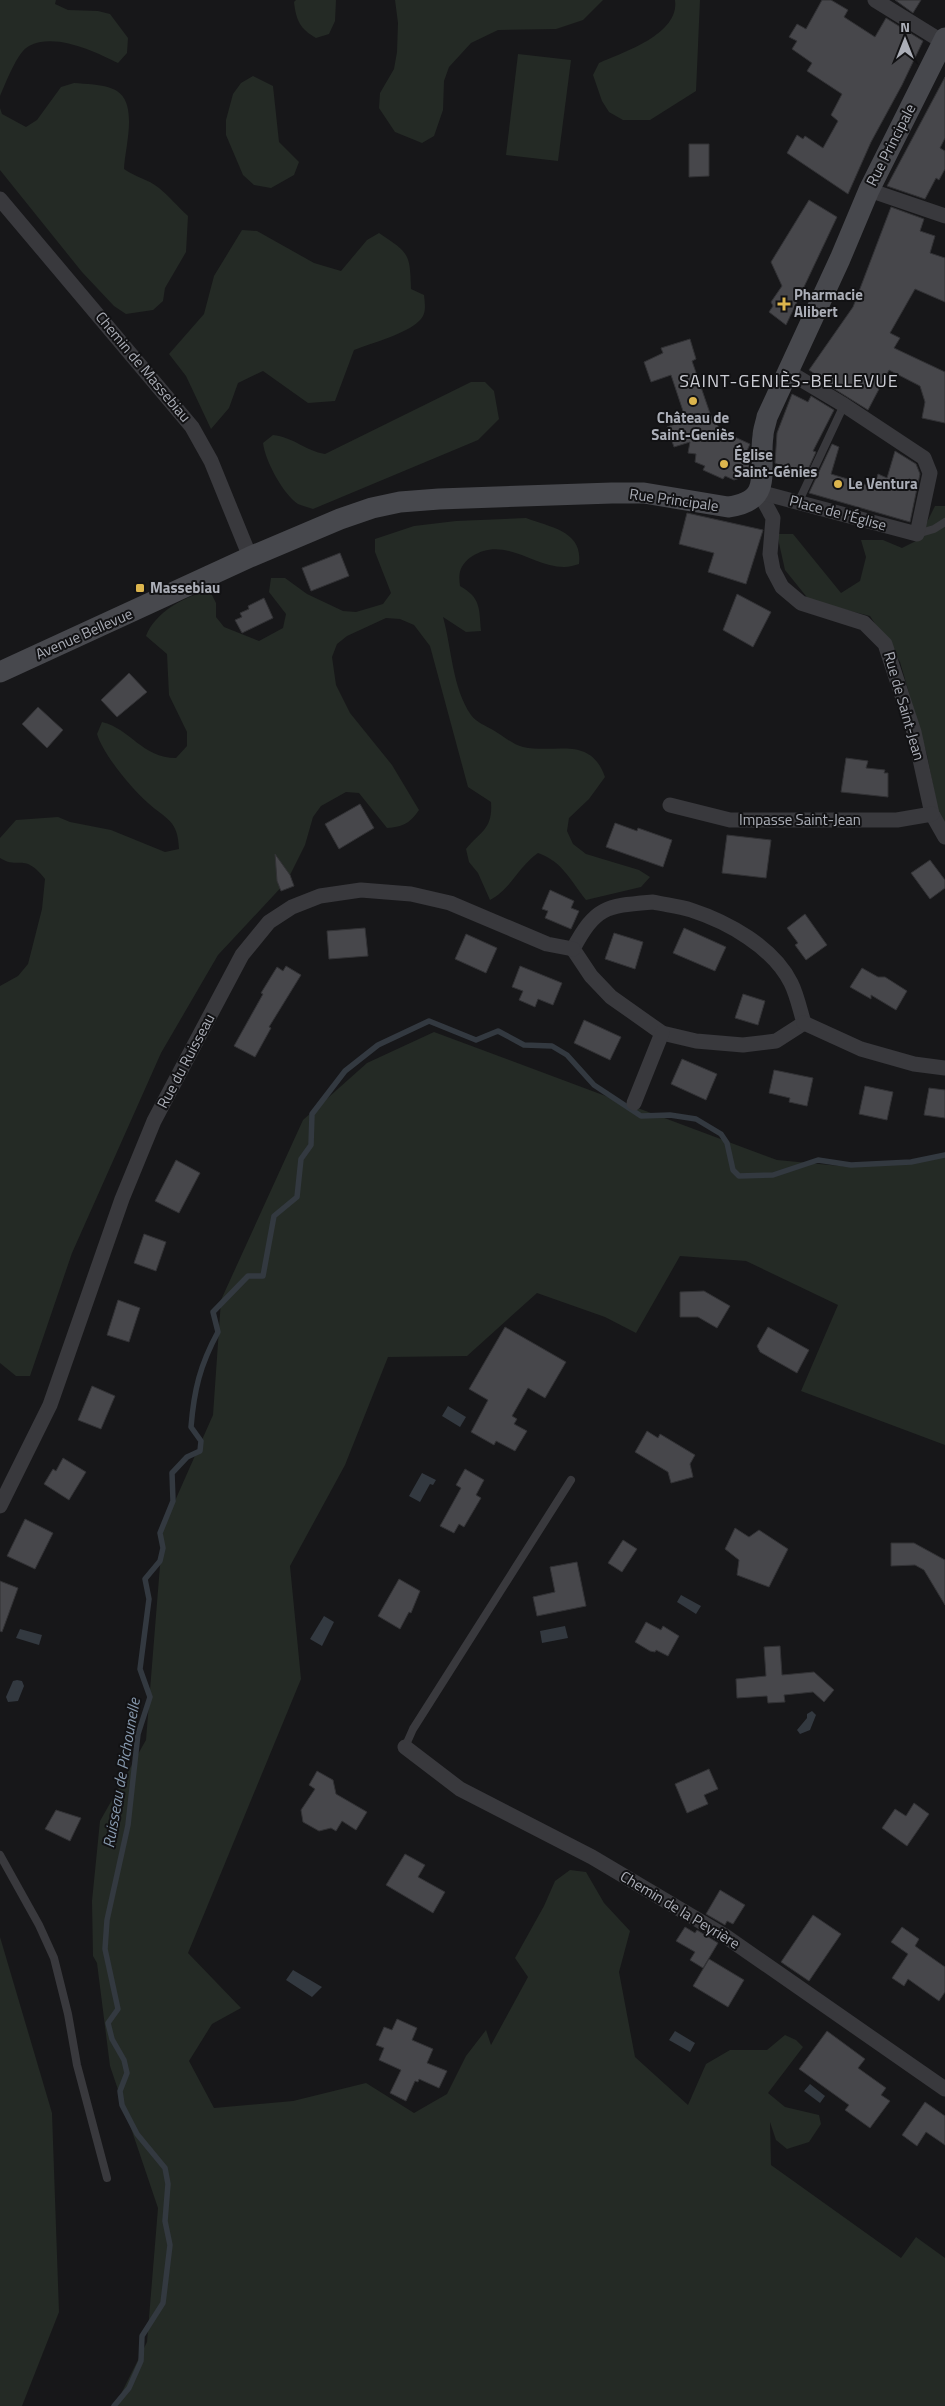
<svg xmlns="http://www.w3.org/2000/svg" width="945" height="2406" viewBox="0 0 945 2406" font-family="'Titillium Web',sans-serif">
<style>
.green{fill:#242a25}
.water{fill:#333940}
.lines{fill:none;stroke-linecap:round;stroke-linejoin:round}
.stream{stroke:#333940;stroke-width:5.5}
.building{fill:#47474b;stroke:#323235}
.lane{stroke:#39393d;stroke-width:8}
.street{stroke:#39393d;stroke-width:15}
.secondary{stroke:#47484d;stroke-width:21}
.poi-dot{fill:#dcb54d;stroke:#121214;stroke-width:2}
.labels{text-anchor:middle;stroke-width:4;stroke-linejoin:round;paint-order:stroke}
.street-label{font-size:15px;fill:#abaeb7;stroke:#121214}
.poi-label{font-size:15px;font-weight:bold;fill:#abaeb7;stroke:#121214;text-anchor:start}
.water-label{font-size:16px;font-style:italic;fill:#8799ae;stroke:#121214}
.quarter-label{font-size:18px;letter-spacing:1px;fill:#cccdd4;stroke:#121214}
</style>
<rect width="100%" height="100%" fill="#171719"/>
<g class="green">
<path d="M0,0H56L55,4L68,10L98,11L110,14L128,38L127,53L118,63C96,52 55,32 29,46C17,52 6,83 0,96Z"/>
<path d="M296,0H336L335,21L329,34L316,38C300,29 296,20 294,2Z"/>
<polygon points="395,0 603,0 583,20 556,29 498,30 471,43 449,67 444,81 443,110 434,136 422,143 395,132 379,108 380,93 394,69 397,52 398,23"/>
<path d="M675,0H700L696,91L650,120H623L609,112L602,101L593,75L599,63C624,52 680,34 675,0Z"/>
<polygon points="518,54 571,60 558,161 506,155"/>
<polygon points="253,76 273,86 279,142 299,162 294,175 271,188 254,185 243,175 226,135 226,120 233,94 241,83"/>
<path d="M74,83C86,84 101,84 113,89C140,100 125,146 124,169C135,177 148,179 159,188C169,196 178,207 188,216L186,252L165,288L163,301L153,310L126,314L114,306L82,272L0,170V108L2,114L26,127L37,120L61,87Z"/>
<path d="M242,230L257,231L314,263L341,271L367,240L379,233C409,253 410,253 411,289L424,295C425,304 427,314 419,321C406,334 372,343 354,350L335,401L308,403L263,371L238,383L229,408L211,429L186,376L169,354L204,314L214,276Z"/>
<path d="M471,382H485L494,391L499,419L478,440L313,509C308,507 302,506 298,504C282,493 265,460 263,443L273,435C293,437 306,451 325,454Z"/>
<polygon points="935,506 945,506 945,827 940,821 927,755 900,662 870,616 810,601 785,570 777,534 793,534 841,593 860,581 866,557 861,540 883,540 902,548 918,540"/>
<path d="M526,518C552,528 583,531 579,564C575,565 569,567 564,567C532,567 504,535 471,557C460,565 458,573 460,586C481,598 479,608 481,631L466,632L443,617C452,649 452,687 471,715C476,722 486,726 493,730C502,735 513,745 523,747C557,754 590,735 605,777L589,799L569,818L567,831L573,844L586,854L639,870L650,877L641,887L586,900C570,880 563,862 538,853C518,867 511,889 490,900L478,873L469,862L466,849C481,831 493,829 491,802L468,787L430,646L414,625L400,619L386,618L347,636L337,644L332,657L336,685L350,713L392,765L419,810C410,823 403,827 387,828L359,793L346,792L321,806L313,817L305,845L287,881L218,955L161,1053L72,1253L30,1376H16L0,1363V986L18,976L28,964L42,909L45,879C24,852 19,870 0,858V838L16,820L58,817L70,822L111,830L165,852L179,849C178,820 167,820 148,803C131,788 103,754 97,734L102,722C131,729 142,758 176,758L187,746V732L169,695L167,654L146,636C155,612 186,595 210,591L216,603V617L224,627L259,641L283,628L286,614L269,592L271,578H285L307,594L343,611L356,612L383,604L391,593L375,552V539L414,526L456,521Z"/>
<polygon points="434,1032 777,1160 851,1167 945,1157 945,1445 801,1391 838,1305 746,1261 680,1256 636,1333 605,1317 537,1293 467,1356 388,1357 345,1465 290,1566 301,1679 188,1953 241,2008 212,2024 189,2061 214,2108 293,2101 366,2083 414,2113 447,2094 466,2056 486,2030 491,2045 528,1977 515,1958 544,1906 555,1881 570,1870 586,1872 604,1903 630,1931 619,1972 635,2057 688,2105 706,2064 730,2050 767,2050 785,2035 796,2040 803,2047 768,2093 785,2107 819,2115 821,2124 809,2142 787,2149 776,2140 770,2122 771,2165 901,2258 916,2237 945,2258 945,2406 115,2406 147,2342 158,2208 110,2066 97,1963 93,1956 92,1901 100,1821 146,1740 163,1528 213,1415 221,1300 303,1120 367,1063"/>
<polygon points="0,1937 52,2113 59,2312 22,2406 0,2406"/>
</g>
<g class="water">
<polygon points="448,1406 466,1417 460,1427 442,1416"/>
<polygon points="422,1473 436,1480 433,1485 430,1484 420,1502 409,1496"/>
<polygon points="681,1595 701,1606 696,1614 677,1602"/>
<polygon points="324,1616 334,1622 322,1646 310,1639"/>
<polygon points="565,1626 568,1638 542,1643 540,1631"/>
<polygon points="20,1629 42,1635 39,1645 16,1638"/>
<polygon points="17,1680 22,1681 24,1686 18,1701 8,1702 6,1697 13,1681"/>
<polygon points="812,1711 816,1715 810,1730 800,1734 797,1730 807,1718 807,1714"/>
<polygon points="293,1970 322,1987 312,1997 286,1980"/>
<polygon points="675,2031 695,2043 690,2052 669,2040"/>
<polygon points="810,2084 825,2096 820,2103 804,2091"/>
</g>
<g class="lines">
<path class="stream" d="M114,2406L129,2388L141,2361L142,2336L163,2303L170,2245L165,2221L168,2184L165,2168L137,2134L122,2105L120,2091L127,2073L124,2060L112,2039L108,2023L118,2009L105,1949L107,1920L128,1825L138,1734L150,1697L140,1669L149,1599L145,1579L160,1561L163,1548L160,1533L173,1501L172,1473L187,1457L200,1451L201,1441L191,1427C194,1390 200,1365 218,1332L213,1312L248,1276H263L274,1216L297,1197L301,1159L311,1145L312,1114L345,1071L378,1045L429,1021L476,1040L498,1031L524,1045L552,1046L567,1055L594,1085L641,1116L670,1115L696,1119L721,1134L727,1143L733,1170L739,1176L773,1175L818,1160L851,1165L911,1162L945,1155"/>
</g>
<g class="building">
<polygon points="822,0 831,0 848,10 844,17 875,37 886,18 923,41 902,85 871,142 848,194 787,153 797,135 803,139 805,136 823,148 838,121 831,115 842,94 807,71 812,63 792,49 797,41 789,37 797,24 806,29"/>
<polygon points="895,0 921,0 913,13"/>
<polygon points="945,77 945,138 940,148 945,151 945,169 939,180 936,178 925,199 887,186"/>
<polygon points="689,144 709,144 709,176 689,177"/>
<polygon points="809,200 837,217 786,325 769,312 773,306 771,302 782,286 771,262"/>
<polygon points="891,207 924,219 920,231 935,236 930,253 945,258 945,302 915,289 890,333 900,338 894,348 945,372 945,423 922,418 925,402 920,386 889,370 868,410 820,380 821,378 809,370 853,307"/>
<polygon points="690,339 696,359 692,361 713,422 716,421 721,434 728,434 750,444 745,455 750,467 746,476 734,480 725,476 723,479 703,470 705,466 695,462 696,454 688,453 690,442 674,447 667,427 686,420 671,375 651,382 644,362 663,353 661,348"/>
<polygon points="792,394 808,402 811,396 834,410 813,451 816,452 805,476 775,463 777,433"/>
<polygon points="832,444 839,447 831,474 874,487 878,474 887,478 895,451 916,464 920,474 910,522 809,493"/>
<polygon points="687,513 763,530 746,584 708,572 714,553 679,544"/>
<polygon points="340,553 349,576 311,591 302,568"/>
<polygon points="737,594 771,612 753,647 723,630"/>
<polygon points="264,598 273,618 242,633 235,620 242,617 240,613 249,609 248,606"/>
<polygon points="129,673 147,692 117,717 101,700"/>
<polygon points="38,707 63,730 47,748 22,724"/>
<polygon points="846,758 868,761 866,768 885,770 884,773 888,773 888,797 841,792"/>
<polygon points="360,804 374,828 339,849 325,824"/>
<polygon points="615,823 637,831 638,828 672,840 663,867 606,847"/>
<polygon points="727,835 771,840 766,878 722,873"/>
<polygon points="275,854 290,875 294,886 281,891 277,881"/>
<polygon points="930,860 945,880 945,888 930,899 911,873"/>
<polygon points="550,890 574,901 571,908 579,911 571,929 545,918 548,911 542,909"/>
<polygon points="805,914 827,945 806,960 795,945 798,943 787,928"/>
<polygon points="365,928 368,956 329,959 327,931"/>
<polygon points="684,928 726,947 715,971 673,953"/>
<polygon points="614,933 643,942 635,969 605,959"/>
<polygon points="466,934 497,948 486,973 455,959"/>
<polygon points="286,966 301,975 269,1027 271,1028 255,1057 234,1046 263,994 261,993 277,967 283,971"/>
<polygon points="520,966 562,983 553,1005 538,999 535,1007 519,1000 523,991 512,987"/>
<polygon points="862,968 878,977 885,977 907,991 896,1010 871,995 871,999 850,987"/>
<polygon points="743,994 765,1001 758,1025 735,1018"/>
<polygon points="584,1020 621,1037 610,1060 574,1043"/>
<polygon points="682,1059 717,1074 706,1100 671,1084"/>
<polygon points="774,1070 813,1078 807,1106 789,1102 790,1098 769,1093"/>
<polygon points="865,1086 893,1092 887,1120 859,1114"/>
<polygon points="929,1088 945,1090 945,1118 924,1115"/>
<polygon points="176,1160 200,1173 179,1213 155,1201"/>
<polygon points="144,1234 166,1242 156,1271 134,1263"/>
<polygon points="704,1291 730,1306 717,1328 698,1317 680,1317 680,1292"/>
<polygon points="118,1300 140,1308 129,1342 107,1335"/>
<polygon points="505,1327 566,1362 545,1398 528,1388 512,1416 517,1419 514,1424 527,1431 515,1451 496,1441 494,1445 471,1432 488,1400 469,1389"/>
<polygon points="768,1327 809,1350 797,1373 760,1352 757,1346"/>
<polygon points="92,1386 115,1396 101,1429 78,1420"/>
<polygon points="647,1431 658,1438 660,1434 695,1455 690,1464 693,1477 671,1483 668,1472 635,1452"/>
<polygon points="63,1458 86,1472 69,1500 44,1484 53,1469 56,1471"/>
<polygon points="465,1469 484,1480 476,1495 481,1498 464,1527 459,1524 454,1533 440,1526 461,1488 456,1485"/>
<polygon points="25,1519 53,1533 35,1569 7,1556"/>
<polygon points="735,1528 749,1537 759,1530 788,1549 769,1587 737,1575 739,1560 725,1549"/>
<polygon points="623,1540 637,1549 622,1572 608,1563"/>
<polygon points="891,1543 914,1543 945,1560 945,1605 924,1570 915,1565 891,1566"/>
<polygon points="577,1562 586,1606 537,1616 533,1597 555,1592 550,1567"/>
<polygon points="399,1579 420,1591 411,1613 409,1612 400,1629 378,1616"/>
<polygon points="0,1581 18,1588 2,1632 0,1631"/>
<polygon points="646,1622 661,1630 663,1626 679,1636 668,1656 656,1650 655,1652 650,1651 635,1642"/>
<polygon points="780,1646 782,1675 814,1672 834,1690 824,1702 813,1692 784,1695 785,1702 768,1703 767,1696 737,1698 736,1679 766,1676 764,1647"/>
<polygon points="709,1769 718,1789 704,1795 708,1804 687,1813 675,1784"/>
<polygon points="317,1771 333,1780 336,1794 367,1812 356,1830 342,1821 336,1831 331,1828 319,1831 303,1822 301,1810 315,1789 309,1785"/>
<polygon points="914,1803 929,1814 907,1846 882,1828 895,1809 906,1816"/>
<polygon points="56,1810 81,1818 70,1841 45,1829"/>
<polygon points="405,1854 425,1865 418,1877 445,1892 433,1913 386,1885"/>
<polygon points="720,1890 745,1905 733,1924 727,1921 725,1925 706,1914"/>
<polygon points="813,1915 841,1934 809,1981 781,1962"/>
<polygon points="685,1927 695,1933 697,1930 718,1943 703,1968 690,1960 695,1952 676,1941"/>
<polygon points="902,1927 919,1939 915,1946 945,1967 945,1992 939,2001 908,1979 904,1986 892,1978 908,1954 891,1942"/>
<polygon points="709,1959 744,1980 728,2007 693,1986"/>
<polygon points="397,2019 417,2028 412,2040 433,2049 427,2063 447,2071 439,2088 419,2079 418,2082 415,2081 406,2101 390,2093 401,2070 379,2060 384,2048 376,2045 384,2027 392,2030"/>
<polygon points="827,2031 865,2059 858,2068 886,2088 881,2095 890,2101 870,2128 845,2110 849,2105 799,2069"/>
<polygon points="925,2102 945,2116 945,2145 926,2132 917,2146 902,2135"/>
</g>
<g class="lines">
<g class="lane">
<polyline points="798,503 844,405"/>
<polyline points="917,534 934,529 945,522"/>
<polyline points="405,1747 413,1729 571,1480"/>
<polyline points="0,1855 39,1925 54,1958 68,2014 77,2065 107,2178"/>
</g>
<g class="street">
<polyline points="875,0 943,42"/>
<polyline points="869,190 945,216"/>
<polyline points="0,199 192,427 211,461 250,557"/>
<polyline points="759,492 773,518 770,554 773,570 782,587 801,603 864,623 885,644 914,732 932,814 945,837"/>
<polyline points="759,492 917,534 930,473 924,458 844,405 787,371"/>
<polyline points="670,805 730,820 897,820 932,814"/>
<path d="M653,902C666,905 679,906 691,910C728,922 773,947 791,983C797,995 800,1010 804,1023L776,1041L743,1045L696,1041L662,1033L611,997L591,976L573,949C596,906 606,906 653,902Z"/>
<polyline points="804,1023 861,1049 914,1064 945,1068"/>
<polyline points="634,1103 662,1033"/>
<polyline points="0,1506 50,1405 122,1199 154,1121 242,955 269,922 292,907 320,896 361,890 411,894 450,903 547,944 573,949"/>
<polyline points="405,1747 460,1789 592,1857 725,1936 945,2089"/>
</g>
<path class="secondary" d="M0,672L250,557L340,519L372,508L400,502L439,499L612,493H644L728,507C775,501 758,470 763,436C763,430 766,423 767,417L840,259L869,190L945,38"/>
</g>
<g class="poi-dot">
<path d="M781.5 296.5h5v5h5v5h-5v5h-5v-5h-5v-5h5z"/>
<circle cx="693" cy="401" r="5"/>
<circle cx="724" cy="464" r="5"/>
<circle cx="838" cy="484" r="5"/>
<rect x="135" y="583" width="10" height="10" rx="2.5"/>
</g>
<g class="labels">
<g class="street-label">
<text transform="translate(891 145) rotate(-63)" y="5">Rue Principale</text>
<text transform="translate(143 367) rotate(50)" y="5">Chemin de Massebiau</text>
<text transform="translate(674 500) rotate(8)" y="5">Rue Principale</text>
<text transform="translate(838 513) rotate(15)" y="5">Place de l'Église</text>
<text transform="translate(84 634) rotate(-24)" y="5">Avenue Bellevue</text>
<text transform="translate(904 706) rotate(74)" y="5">Rue de Saint-Jean</text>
<text x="800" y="825">Impasse Saint-Jean</text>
<text transform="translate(186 1061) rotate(-62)" y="5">Rue du Ruisseau</text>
<text transform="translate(680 1910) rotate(31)" y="5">Chemin de la Peyrière</text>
</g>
<g class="poi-label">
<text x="794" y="300">Pharmacie<tspan x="794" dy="17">Alibert</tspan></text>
<text x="693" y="423" text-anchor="middle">Château de<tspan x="693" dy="17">Saint-Geniès</tspan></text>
<text x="734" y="460">Église<tspan x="734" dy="17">Saint-Génies</tspan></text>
<text x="848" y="489">Le Ventura</text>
<text x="150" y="593">Massebiau</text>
</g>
<g class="water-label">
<text transform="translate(121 1773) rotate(-80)" y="6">Ruisseau de Pichounelle</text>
</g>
<g class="quarter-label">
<text x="789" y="387">SAINT-GENIÈS-BELLEVUE</text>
</g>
</g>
<g transform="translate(905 40)" stroke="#121214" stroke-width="4" paint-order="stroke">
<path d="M0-4L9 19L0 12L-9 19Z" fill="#abaeb7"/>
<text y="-8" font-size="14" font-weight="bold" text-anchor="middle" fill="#abaeb7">N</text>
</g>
</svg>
